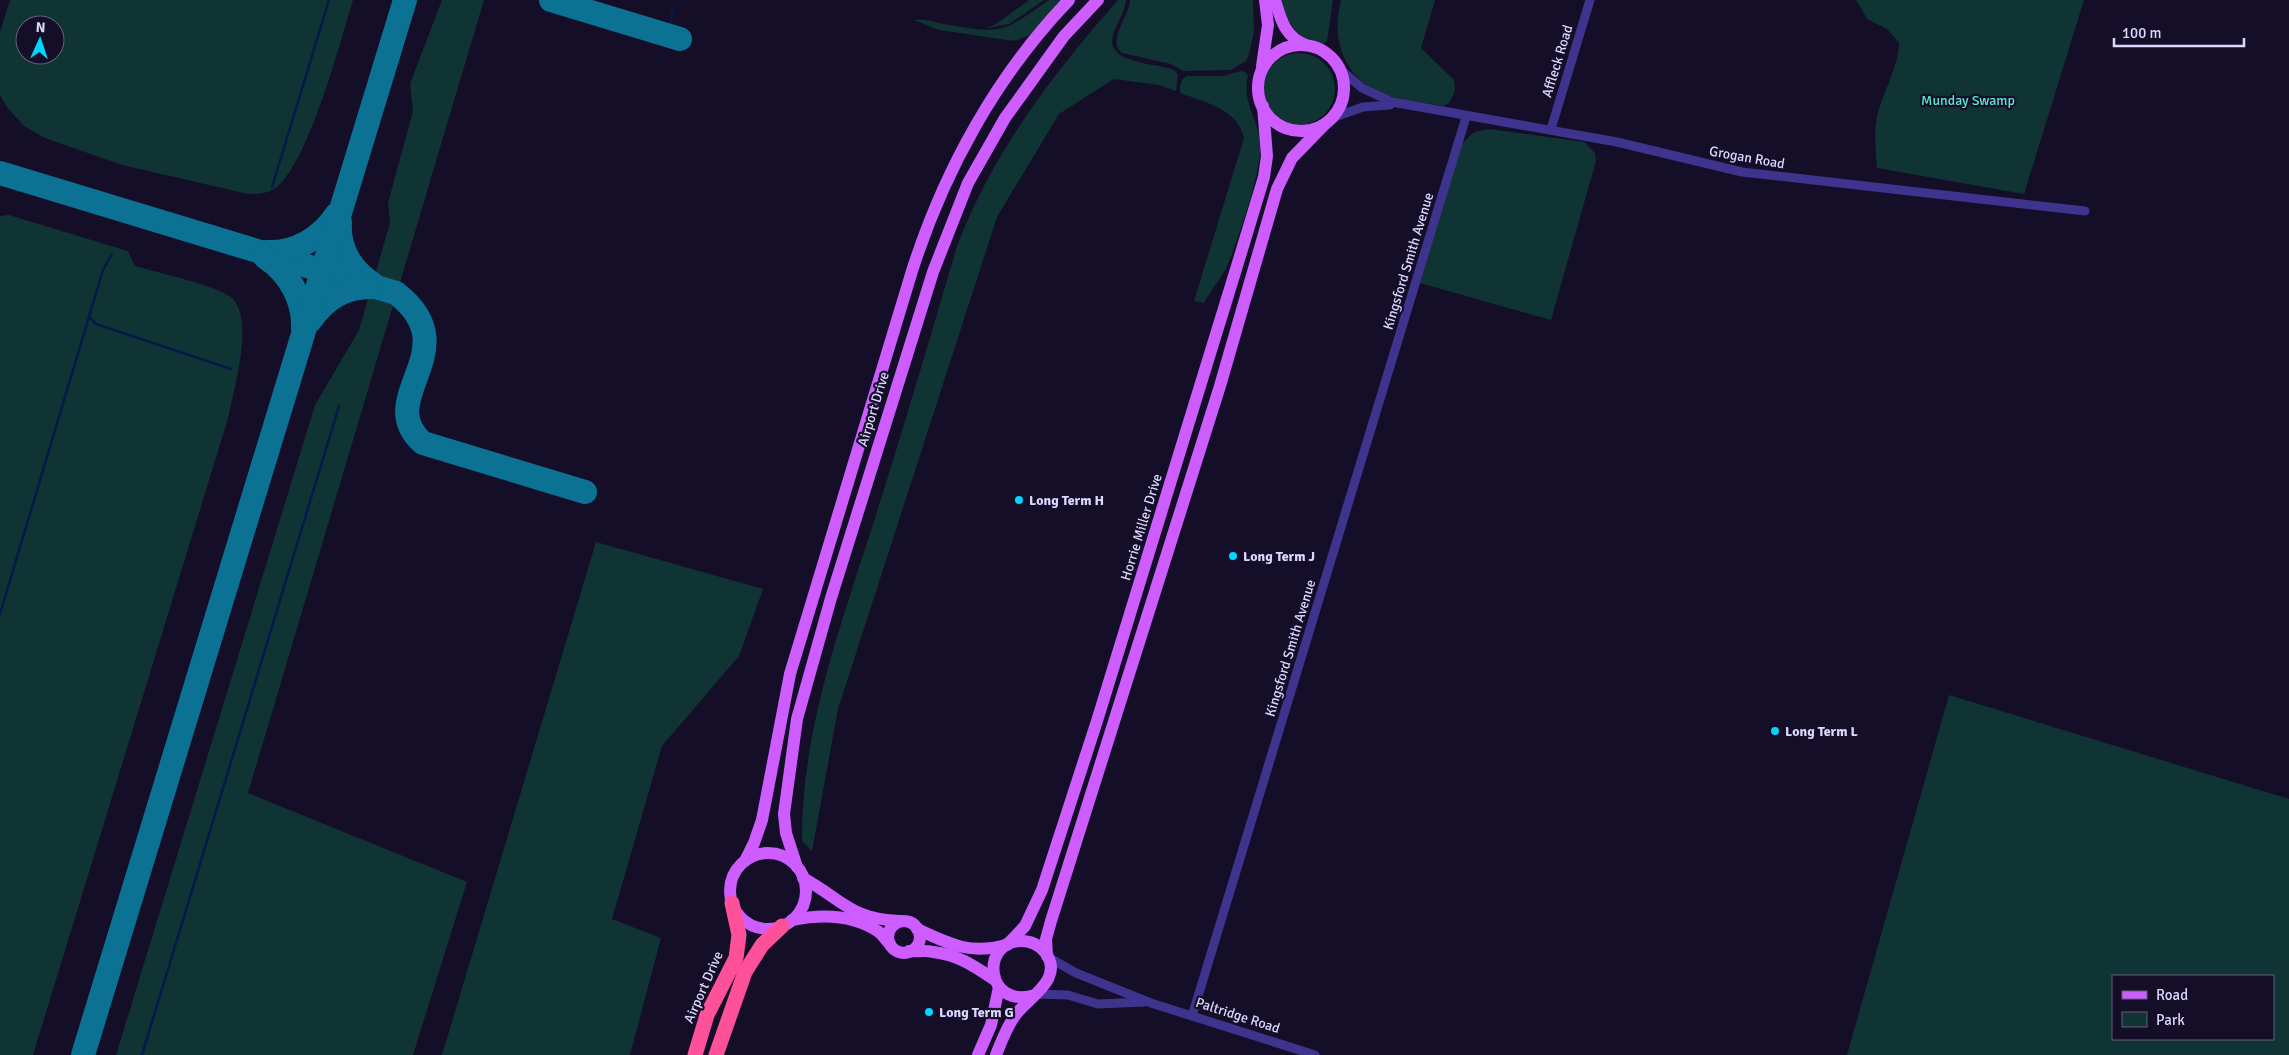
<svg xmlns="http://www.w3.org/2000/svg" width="2289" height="1055" viewBox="0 0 2289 1055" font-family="Signika,sans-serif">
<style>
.green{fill:#103334;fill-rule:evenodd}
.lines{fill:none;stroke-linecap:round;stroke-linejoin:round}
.stream{stroke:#051a4b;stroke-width:2.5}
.taxiway{stroke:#0b7294;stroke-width:24}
.street{stroke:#3e348d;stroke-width:9}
.primary{stroke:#cd5dff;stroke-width:12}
.highway{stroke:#ff5199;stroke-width:15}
.poi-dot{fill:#02d5ff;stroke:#140e29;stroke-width:2}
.labels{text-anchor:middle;stroke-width:4.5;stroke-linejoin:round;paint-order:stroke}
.street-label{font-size:14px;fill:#ddd6ff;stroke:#140e29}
.park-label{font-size:14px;fill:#56ebcf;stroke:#140e29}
.poi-label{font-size:14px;font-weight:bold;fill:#ddd6ff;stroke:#140e29;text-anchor:start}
</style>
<rect width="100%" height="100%" fill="#140e29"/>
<g class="green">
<path d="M10,0H353C340,43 309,160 277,187C268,194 258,194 248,194L122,165L45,138L24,126L7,107L0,95V32ZM25,25H55V55H25Z"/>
<polygon points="442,0 484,0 248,793 467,882 413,1055 116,1055 315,405 359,330 390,223 388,203 413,111 410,84"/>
<polygon points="1029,0 1044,0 1009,24 987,28 996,24"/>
<path d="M1049,0H1061L1030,35L1014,41L939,30L914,20C922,18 935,22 944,24C1002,34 1001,34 1049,0Z"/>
<path d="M1118,0H1126C1125,14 1116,23 1113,36C1105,64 1156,63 1174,70L1178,75L1176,91L1159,85L1114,79L1059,114L997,217L838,709L812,851L802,841C801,731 841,625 874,521C903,430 930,338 957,246C993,152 1052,75 1118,0Z"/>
<path d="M1130,0H1253L1254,32L1249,54L1246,61L1231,70L1183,71L1171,64L1122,53C1106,40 1130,16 1130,0Z"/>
<path d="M1279,0H1333L1327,41L1323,44C1294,39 1290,24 1279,0Z"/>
<path d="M1341,0H1435L1421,48L1454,80L1455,91L1449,103L1443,106C1426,103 1406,102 1389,96C1346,82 1330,43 1341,0Z"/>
<path d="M1856,0H2084L2024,194L1877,168C1876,153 1874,137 1876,122C1881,94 1898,70 1899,43L1887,29L1867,19Z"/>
<circle cx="1299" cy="89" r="36"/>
<path d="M1241,71L1245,72L1248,75C1241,109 1263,121 1260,153C1258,181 1239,237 1228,264C1222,277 1211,290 1204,303L1194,301L1244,138C1238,109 1204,102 1180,93C1180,85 1180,80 1187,76H1222Z"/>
<polygon points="1490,129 1584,142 1595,153 1596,161 1551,320 1420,283 1461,145 1474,132"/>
<path d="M9,215L128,251L135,266C155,272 221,286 233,299C254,322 234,387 229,415L33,1055H0V216Z"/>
<polygon points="596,542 763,589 739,656 662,746 612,919 661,938 630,1055 442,1055"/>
<path d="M1949,695L2289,799V1055H1847ZM2113,976H2273V1039H2113Z"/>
</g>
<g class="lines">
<g class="stream">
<polyline points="670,24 673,9"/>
<polyline points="272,187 329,0"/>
<polyline points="89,317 96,324 231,369"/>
<polyline points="0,614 103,270 112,254"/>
<polyline points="142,1055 339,406"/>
</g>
<g class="taxiway">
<polyline points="551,0 680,39"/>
<path d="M0,173L396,293C470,350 371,398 423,443L585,492"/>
<path d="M340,222C338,248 351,270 373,284"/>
<path d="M267,252C296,253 321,238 337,214"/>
<path d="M265,257C289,273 304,299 303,328"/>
<path d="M310,321C325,299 344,287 371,287"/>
<polyline points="83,1055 405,0"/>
</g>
<g class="street">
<polyline points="1341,70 1362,88 1392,102 1617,142 1742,172 2085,211"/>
<polyline points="1332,118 1363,107 1390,105"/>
<polyline points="1551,129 1590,0"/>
<polyline points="1048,957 1076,973 1151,1003 1315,1055"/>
<polyline points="1036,994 1068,995 1098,1004 1144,1002"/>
<polyline points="1192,1016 1466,117"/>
</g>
<g class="primary">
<path d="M1275,0C1281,20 1285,37 1306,45"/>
<circle cx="1301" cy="88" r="43"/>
<polyline points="1262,66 1268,25 1265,0"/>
<circle cx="768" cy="891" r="38"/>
<path d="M745,861L754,843L762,820L790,674L912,271C944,171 996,76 1069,0"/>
<polyline points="797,867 786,833 784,814 797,719 831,598 933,272 968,183 1005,118 1064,36 1098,0"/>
<path d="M803,878C843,900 850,919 900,921"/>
<path d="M792,920C821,914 853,914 879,932C883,935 885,940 890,944"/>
<circle cx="904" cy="937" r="16"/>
<path d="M917,929C949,944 970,955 1006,945"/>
<polyline points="1007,945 1025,926 1042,890 1097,721 1237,266 1264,177 1267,156 1263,106"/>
<path d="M909,951C917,952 925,950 933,952C959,955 974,966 995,980"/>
<polyline points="1047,956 1046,939 1051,921 1220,386 1277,189 1292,158 1325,124"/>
<polyline points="978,1055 991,1025 999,987"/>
<path d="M996,1055C1001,1042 1006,1029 1014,1017C1026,998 1066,980 1045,952C1039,945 1030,941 1021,941C980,941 985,1010 1035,995"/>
</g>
<g class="highway">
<polyline points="695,1055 707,1015 736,958 739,935 732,903"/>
<polyline points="716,1055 745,972 762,945 782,926"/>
</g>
</g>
<g class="poi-dot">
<circle cx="1019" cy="500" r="5"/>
<circle cx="1233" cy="556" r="5"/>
<circle cx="1775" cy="731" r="5"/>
<circle cx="929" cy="1012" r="5"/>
</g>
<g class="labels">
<g class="street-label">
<text transform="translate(1557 61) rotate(-73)" y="5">Affleck Road</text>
<text transform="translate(1747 157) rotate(10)" y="5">Grogan Road</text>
<text transform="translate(1408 261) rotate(-73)" y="5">Kingsford Smith Avenue</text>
<text transform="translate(873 409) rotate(-73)" y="5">Airport Drive</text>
<text transform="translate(1141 527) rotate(-73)" y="5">Horrie Miller Drive</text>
<text transform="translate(1290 648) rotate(-73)" y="5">Kingsford Smith Avenue</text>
<text transform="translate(703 987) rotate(-66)" y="5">Airport Drive</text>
<text transform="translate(1238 1015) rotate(18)" y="5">Paltridge Road</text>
</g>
<g class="park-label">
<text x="1968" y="105">Munday Swamp</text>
</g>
<g class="poi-label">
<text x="1029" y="505">Long Term H</text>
<text x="1243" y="561">Long Term J</text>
<text x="1785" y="736">Long Term L</text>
<text x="939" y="1017">Long Term G</text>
</g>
</g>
<rect x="2112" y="975" width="162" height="65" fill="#140e29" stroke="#645e7f"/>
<rect x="2122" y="991" width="25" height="8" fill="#cd5dff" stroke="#645e7f"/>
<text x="2156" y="1000" font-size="15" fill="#ddd6ff">Road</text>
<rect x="2122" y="1012" width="25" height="15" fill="#103334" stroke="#645e7f"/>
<text x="2156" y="1025" font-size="15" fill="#ddd6ff">Park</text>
<g transform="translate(40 40) rotate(3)"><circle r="24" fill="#140e29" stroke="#645e7f"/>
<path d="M0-4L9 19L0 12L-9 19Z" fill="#02d5ff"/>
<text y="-8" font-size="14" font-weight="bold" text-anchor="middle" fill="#ddd6ff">N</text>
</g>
<path d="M2114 38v8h130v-8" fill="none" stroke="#ddd6ff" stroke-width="2.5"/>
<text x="2122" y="38" font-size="15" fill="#ddd6ff" stroke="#140e29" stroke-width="4" paint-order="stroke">100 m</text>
</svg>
